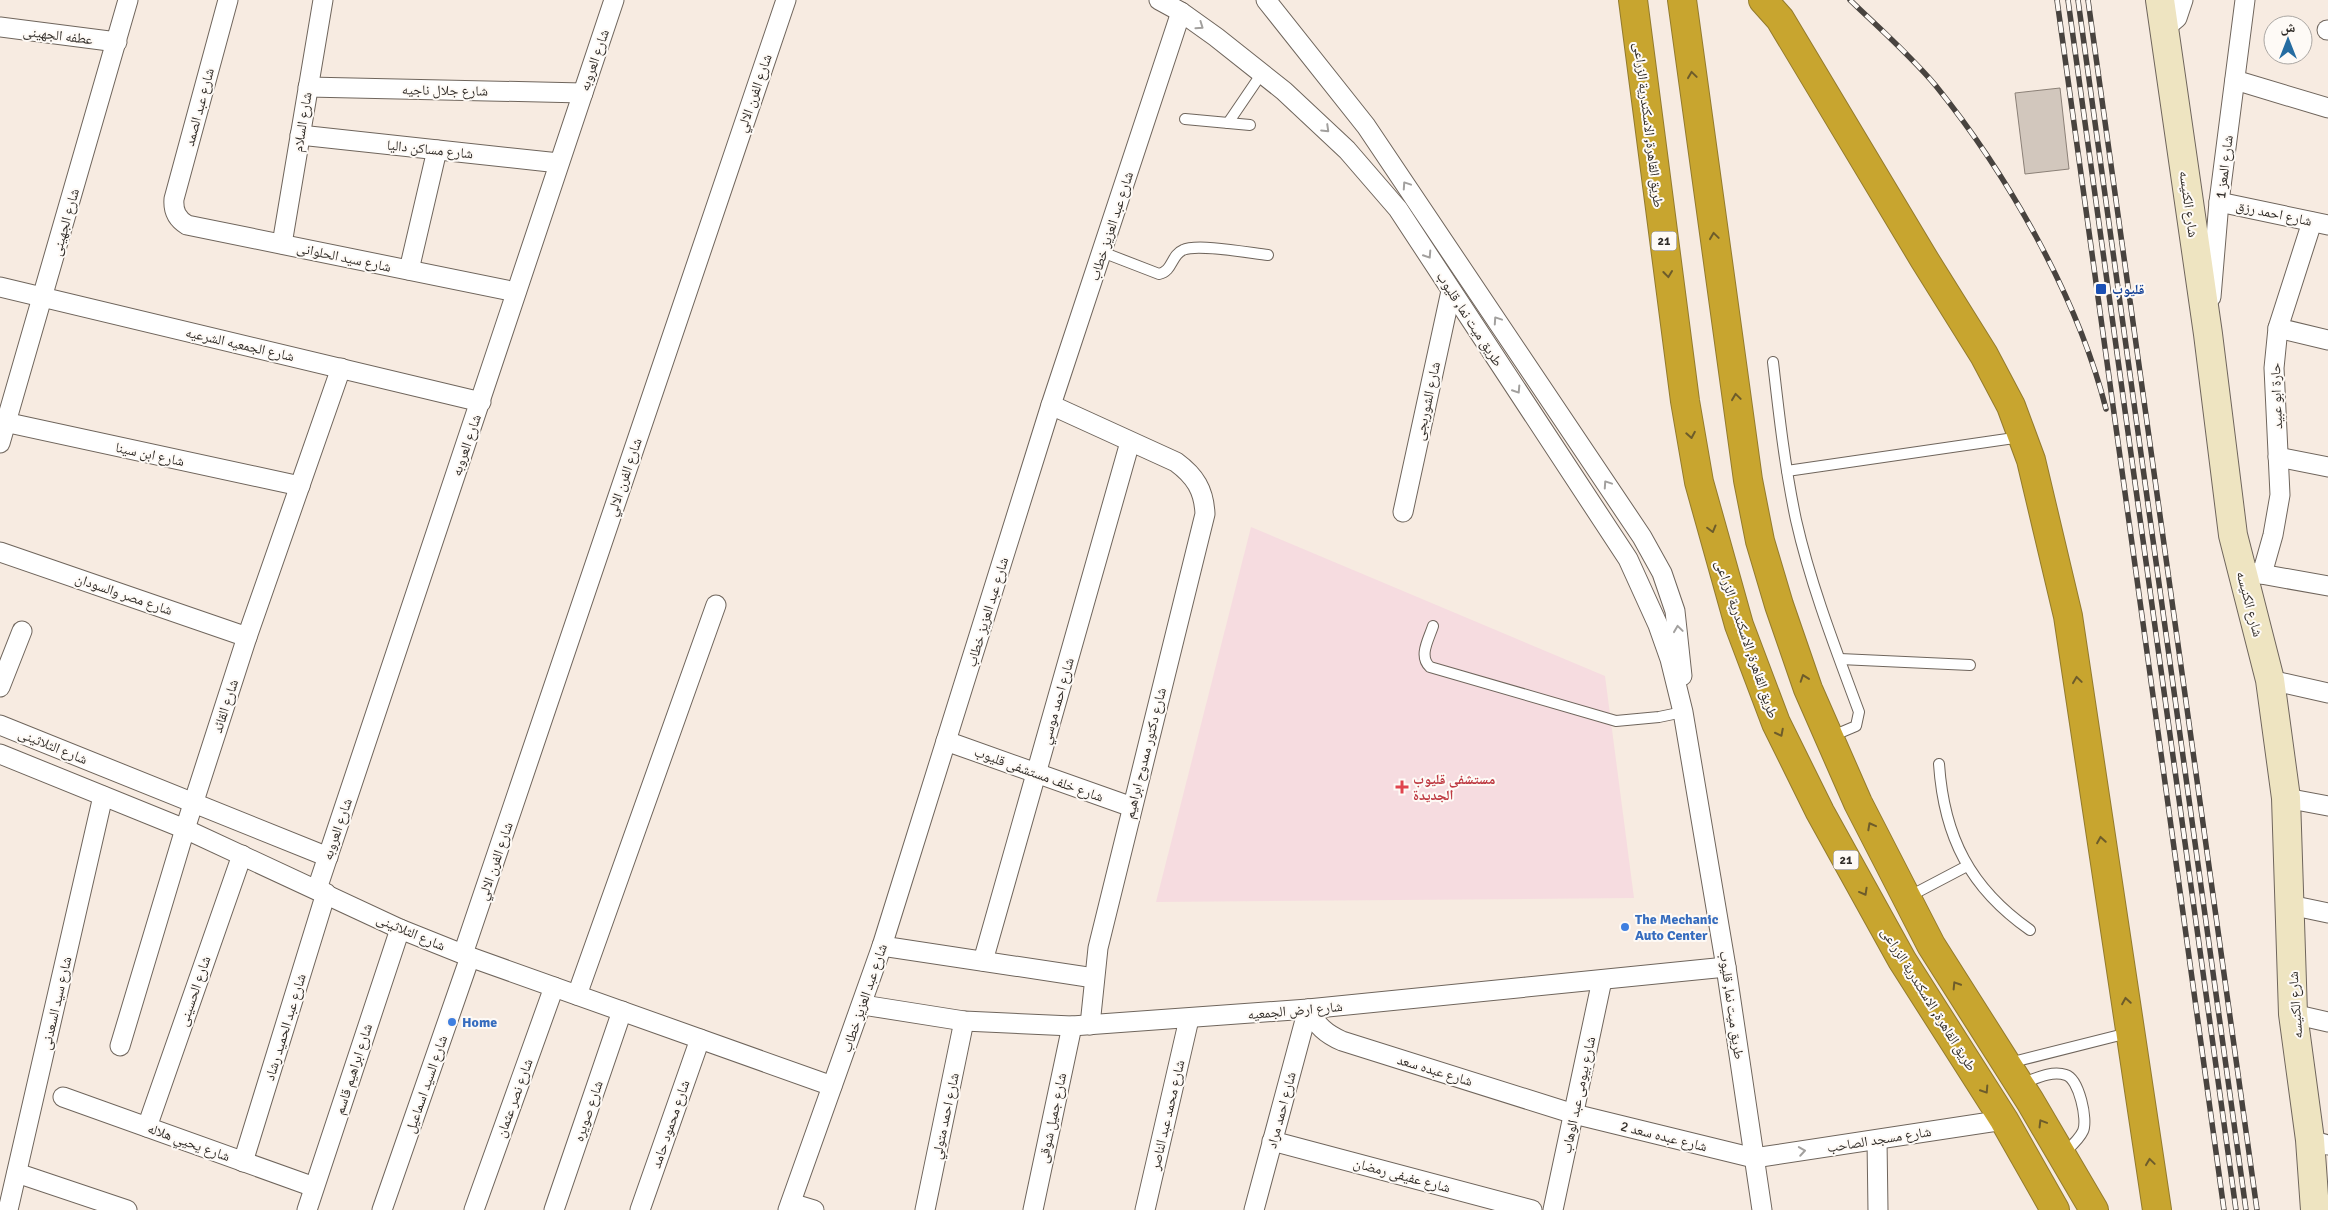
<svg xmlns="http://www.w3.org/2000/svg" width="2328" height="1210" viewBox="0 0 2328 1210" font-family="Signika,'Noto Naskh Arabic',sans-serif">
<style>
.medical{fill:#f6dce0}
.building{fill:#d2c7bd;stroke:#8b8077}
.lines{fill:none;stroke-linecap:round;stroke-linejoin:round}
.lane-casing{stroke:#6f655c;stroke-width:12}
.street-casing{stroke:#6f655c;stroke-width:21}
.secondary-casing{stroke:#6f655c;stroke-width:30}
.highway-casing{stroke:#937b2d;stroke-width:30}
.lane{stroke:#fff;stroke-width:10}
.street{stroke:#fff;stroke-width:19}
.secondary{stroke:#eee4c1;stroke-width:28}
.highway{stroke:#c8a52f;stroke-width:28}
.rail-casing{stroke:#48433f;stroke-width:5.5}
.rail{stroke:#fefaf6;stroke-width:4;stroke-dasharray:11;stroke-linecap:butt}
.oneway{stroke:#a2a09e}
.oneway2{stroke:#6d5c2b}
.transit-dot{fill:#1a4fb4;stroke:#fefaf6;stroke-width:2}
.health-dot{fill:#e0444e;stroke:#fefaf6;stroke-width:2}
.shop-dot{fill:#3f7fe0;stroke:#fefaf6;stroke-width:2}
.labels{text-anchor:middle;stroke-width:4;stroke-linejoin:round;paint-order:stroke}
.shield{fill:#fefaf6;stroke:#6e6a66;stroke-width:1}
.shield-label{font-size:12px;font-weight:bold;fill:#302c28}
.street-label{font-size:14px;fill:#302c28;stroke:#fefaf6}
.transit-label{font-size:14px;font-weight:bold;fill:#164399;stroke:#fefaf6;text-anchor:start}
.health-label{font-size:14px;font-weight:bold;fill:#be3a42;stroke:#fefaf6;text-anchor:start}
.shop-label{font-size:14px;font-weight:bold;fill:#366cbe;stroke:#fefaf6;text-anchor:start}
</style>
<rect width="100%" height="100%" fill="#f7ebe1"/>
<polygon class="medical" points="1251,527 1605,676 1634,898 1156,902"/>
<polygon class="building" points="2060,88 2069,169 2025,174 2015,93"/>
<g class="lines">
<defs>
<g id="lane">
<polyline points="1185,119 1250,125"/>
<polyline points="1228,123 1262,73"/>
<path d="M1102,252L1159,274C1173,271 1171,255 1183,250C1197,243 1250,253 1268,255"/>
<path d="M1773,362C1779,415 1785,468 1796,520C1811,586 1836,650 1859,712L1856,726L1830,737"/>
<polyline points="1787,471 2021,437"/>
<path d="M1433,626C1429,639 1418,656 1430,667L1616,721L1659,717L1683,712"/>
<polyline points="1840,659 1970,665"/>
<path d="M1939,764C1944,837 1970,888 2030,930"/>
<polyline points="1908,897 1967,866"/>
<polyline points="2009,1063 2128,1033"/>
<path d="M2021,1084C2035,1079 2051,1070 2066,1075C2079,1079 2088,1120 2083,1131C2079,1140 2069,1148 2062,1155"/>
</g>
<g id="street">
<path d="M228,0L174,199C173,211 177,219 187,225L516,292"/>
<polyline points="1159,0 1181,12 1216,37 1284,91 1347,150 1398,209 1628,559 1658,625 1670,659 1683,712 1726,967 1762,1210"/>
<polyline points="1266,0 1366,126 1642,537 1662,573 1675,611 1682,676"/>
<polyline points="0,27 117,42"/>
<polyline points="2165,28 2177,18 2183,0"/>
<polyline points="2327,30 2328,30"/>
<polyline points="2235,80 2328,108"/>
<polyline points="308,87 583,93"/>
<polyline points="300,135 559,163"/>
<polyline points="2219,202 2328,225"/>
<polyline points="282,244 323,0"/>
<polyline points="409,270 437,150"/>
<polyline points="0,287 481,402"/>
<polyline points="2211,297 2219,202 2245,0"/>
<polyline points="2278,328 2328,340"/>
<path d="M1051,405L1176,462C1195,476 1204,490 1205,514L1098,948L1090,1025"/>
<polyline points="0,421 300,486"/>
<polyline points="0,443 128,0"/>
<polyline points="2278,457 2328,467"/>
<polyline points="1403,512 1451,291"/>
<polyline points="0,552 247,637"/>
<polyline points="2250,572 2328,586"/>
<polyline points="2262,574 2273,535 2280,495 2274,368 2278,328 2312,222"/>
<polyline points="2270,680 2328,693"/>
<polyline points="0,687 22,631"/>
<polyline points="0,725 328,857"/>
<polyline points="946,741 1132,807"/>
<polyline points="0,754 185,829 400,929 470,957 832,1086"/>
<polyline points="2286,798 2328,806"/>
<polyline points="317,889 614,0"/>
<polyline points="2290,905 2328,913"/>
<polyline points="882,946 1094,978"/>
<polyline points="463,954 786,0"/>
<polyline points="983,961 1130,442"/>
<polyline points="577,995 716,605"/>
<polyline points="863,1005 964,1021 1072,1026 1308,1009 1726,967"/>
<path d="M1308,1009C1317,1026 1326,1034 1342,1041L1574,1114L1754,1158L2004,1120"/>
<polyline points="2293,1014 2328,1022"/>
<polyline points="120,1046 185,829 247,637 341,368"/>
<polyline points="63,1097 314,1187"/>
<polyline points="147,1127 242,855"/>
<polyline points="1877,1140 1878,1210"/>
<polyline points="2310,1140 2328,1145"/>
<polyline points="1272,1141 1532,1210"/>
<polyline points="243,1162 326,893"/>
<polyline points="17,1173 127,1210"/>
<polyline points="791,1203 814,1210"/>
<polyline points="8,1210 103,796"/>
<polyline points="307,1210 400,929"/>
<polyline points="382,1210 470,957"/>
<polyline points="474,1210 554,987"/>
<polyline points="554,1210 622,1011"/>
<polyline points="640,1210 700,1039"/>
<polyline points="788,1210 882,946 1051,405 1181,12"/>
<polyline points="925,1210 964,1021"/>
<polyline points="1033,1210 1072,1026"/>
<polyline points="1145,1210 1189,1019"/>
<polyline points="1254,1210 1308,1009"/>
<polyline points="1553,1210 1602,980"/>
</g>
<polyline id="secondary" points="2160,0 2208,334 2233,535 2270,680 2286,798 2293,1014 2310,1140 2315,1210"/>
<g id="highway">
<polyline points="1633,0 1685,401 1699,482 1739,625 1776,723 1820,812 1902,960 2004,1120 2055,1210"/>
<polyline points="1682,0 1748,480 1760,541 1779,605 1808,689 1858,803 1931,945 2030,1101 2094,1210"/>
<polyline points="1763,0 1780,19 1924,259 1984,355 2011,406 2031,460 2068,616 2157,1210"/>
</g>
</defs>
<use href="#lane" class="lane-casing"/>
<use href="#street" class="street-casing"/>
<use href="#secondary" class="secondary-casing"/>
<use href="#highway" class="highway-casing"/>
<use href="#lane" class="lane"/>
<use href="#street" class="street"/>
<use href="#secondary" class="secondary"/>
<use href="#highway" class="highway"/>
<defs>
<g id="rail">
<path d="M1850,0C1879,28 1910,55 1936,86C2008,175 2078,298 2106,409"/>
<polyline points="2057,0 2224,1210"/>
<polyline points="2068,0 2236,1210"/>
<polyline points="2078,0 2246,1210"/>
<polyline points="2088,0 2257,1210"/>
</g>
</defs>
<use href="#rail" class="rail-casing"/>
<use href="#rail" class="rail"/>
</g>
<defs><path id="oneway-chevron" d="M-2-3.5L2.5 0L-2 3.5" fill="none" stroke-width="1.6" stroke-linecap="round" stroke-linejoin="round" transform="scale(1.25)"/></defs>
<g class="oneway">
<use href="#oneway-chevron" transform="translate(1200 26) rotate(35)"/>
<use href="#oneway-chevron" transform="translate(1326 129) rotate(44)"/>
<use href="#oneway-chevron" transform="translate(1406 185) rotate(-124)"/>
<use href="#oneway-chevron" transform="translate(1428 255) rotate(57)"/>
<use href="#oneway-chevron" transform="translate(1497 320) rotate(-124)"/>
<use href="#oneway-chevron" transform="translate(1517 390) rotate(57)"/>
<use href="#oneway-chevron" transform="translate(1607 484) rotate(-124)"/>
<use href="#oneway-chevron" transform="translate(1678 629) rotate(-98)"/>
<use href="#oneway-chevron" transform="translate(1802 1151) rotate(-9)"/>
</g>
<g class="oneway2">
<use href="#oneway-chevron" transform="translate(1692 75) rotate(-98)"/>
<use href="#oneway-chevron" transform="translate(1714 236) rotate(-98)"/>
<use href="#oneway-chevron" transform="translate(1668 274) rotate(83)"/>
<use href="#oneway-chevron" transform="translate(1736 397) rotate(-98)"/>
<use href="#oneway-chevron" transform="translate(1691 435) rotate(80)"/>
<use href="#oneway-chevron" transform="translate(1712 529) rotate(75)"/>
<use href="#oneway-chevron" transform="translate(1804 678) rotate(-109)"/>
<use href="#oneway-chevron" transform="translate(2077 680) rotate(-98)"/>
<use href="#oneway-chevron" transform="translate(1780 733) rotate(63)"/>
<use href="#oneway-chevron" transform="translate(1871 826) rotate(-118)"/>
<use href="#oneway-chevron" transform="translate(2101 840) rotate(-99)"/>
<use href="#oneway-chevron" transform="translate(1864 892) rotate(61)"/>
<use href="#oneway-chevron" transform="translate(1956 985) rotate(-122)"/>
<use href="#oneway-chevron" transform="translate(2126 1001) rotate(-99)"/>
<use href="#oneway-chevron" transform="translate(1985 1090) rotate(57)"/>
<use href="#oneway-chevron" transform="translate(2042 1123) rotate(-121)"/>
<use href="#oneway-chevron" transform="translate(2150 1162) rotate(-98)"/>
</g>
<rect class="transit-dot" x="2095" y="283" width="12" height="12" rx="2.5"/>
<path class="health-dot" d="M1399.5 779.5h5v5h5v5h-5v5h-5v-5h-5v-5h5z"/>
<g class="shop-dot">
<circle cx="1625" cy="927" r="5"/>
<circle cx="452" cy="1022" r="5"/>
</g>
<g class="labels">
<g class="shield">
<rect x="1651.5" y="231.5" width="25" height="19" rx="4"/>
<rect x="1833.5" y="850.5" width="25" height="19" rx="4"/>
</g>
<g class="shield-label">
<text x="1664" y="245">21</text>
<text x="1846" y="864">21</text>
</g>
<g class="street-label">
<text transform="translate(58 35) rotate(7)" y="5">عطفه الجهينى</text>
<text transform="translate(594 60) rotate(-71)" y="5">شارع العروبه</text>
<text transform="translate(445 90) rotate(1)" y="5">شارع جلال ناجيه</text>
<text transform="translate(754 93) rotate(-71)" y="5">شارع الفرن الالي</text>
<text transform="translate(199 107) rotate(-75)" y="5">شارع عبد الصمد</text>
<text transform="translate(302 122) rotate(-81)" y="5">شارع السلام</text>
<text transform="translate(1649 125) rotate(83)" y="5">طريق القاهرة, الاسكندرية الزراعى</text>
<text transform="translate(430 149) rotate(6)" y="5">شارع مساكن داليا</text>
<text transform="translate(2224 167) rotate(-83)" y="5">شارع المعز 1</text>
<text transform="translate(2189 204) rotate(82)" y="5">شارع الكنيسه</text>
<text transform="translate(2274 213) rotate(12)" y="5">شارع احمد رزق</text>
<text transform="translate(65 222) rotate(-74)" y="5">شارع الجهينى</text>
<text transform="translate(1111 226) rotate(-72)" y="5">شارع عبد العزيز خطاب</text>
<text transform="translate(344 257) rotate(12)" y="5">شارع سيد الحلوانى</text>
<text transform="translate(1470 319) rotate(57)" y="5">طريق ميت نما, قليوب</text>
<text transform="translate(240 344) rotate(13)" y="5">شارع الجمعيه الشرعيه</text>
<text transform="translate(2276 396) rotate(-92)" y="5">حارة ابو عبيد</text>
<text transform="translate(1427 401) rotate(-78)" y="5">شارع الشوربجى</text>
<text transform="translate(466 445) rotate(-71)" y="5">شارع العروبه</text>
<text transform="translate(150 454) rotate(12)" y="5">شارع ابن سينا</text>
<text transform="translate(624 477) rotate(-71)" y="5">شارع الفرن الالي</text>
<text transform="translate(124 594) rotate(19)" y="5">شارع مصر والسودان</text>
<text transform="translate(2250 604) rotate(75)" y="5">شارع الكنيسه</text>
<text transform="translate(987 612) rotate(-73)" y="5">شارع عبد العزيز خطاب</text>
<text transform="translate(1747 639) rotate(71)" y="5">طريق القاهرة, الاسكندرية الزراعى</text>
<text transform="translate(1057 701) rotate(-74)" y="5">شارع احمد موسي</text>
<text transform="translate(225 706) rotate(-72)" y="5">شارع القائد</text>
<text transform="translate(53 746) rotate(22)" y="5">شارع الثلاثينى</text>
<text transform="translate(1145 753) rotate(-76)" y="5">شارع دكتور ممدوح ابراهيم</text>
<text transform="translate(1039 774) rotate(20)" y="5">شارع خلف مستشفى قليوب</text>
<text transform="translate(337 829) rotate(-71)" y="5">شارع العروبه</text>
<text transform="translate(495 861) rotate(-71)" y="5">شارع الفرن الالي</text>
<text transform="translate(411 932) rotate(23)" y="5">شارع الثلاثينى</text>
<text transform="translate(194 991) rotate(-71)" y="5">شارع الحسينى</text>
<text transform="translate(864 998) rotate(-71)" y="5">شارع عبد العزيز خطاب</text>
<text transform="translate(1929 999) rotate(58)" y="5">طريق القاهرة, الاسكندرية الزراعى</text>
<text transform="translate(56 1003) rotate(-77)" y="5">شارع سيد السعدنى</text>
<text transform="translate(1732 1005) rotate(82)" y="5">طريق ميت نما, قليوب</text>
<text transform="translate(2295 1005) rotate(-94)" y="5">شارع الكنيسه</text>
<text transform="translate(1295 1010) rotate(-5)" y="5">شارع ارض الجمعيه</text>
<text transform="translate(285 1027) rotate(-73)" y="5">شارع عبد الحميد رشاد</text>
<text transform="translate(353 1069) rotate(-72)" y="5">شارع ابراهيم قاسم</text>
<text transform="translate(1435 1070) rotate(17)" y="5">شارع عبده سعد</text>
<text transform="translate(426 1084) rotate(-71)" y="5">شارع السيد اسماعيل</text>
<text transform="translate(1578 1095) rotate(-78)" y="5">شارع بيومى عبد الوهاب</text>
<text transform="translate(514 1098) rotate(-70)" y="5">شارع نصر عثمان</text>
<text transform="translate(1281 1110) rotate(-75)" y="5">شارع احمد مراد</text>
<text transform="translate(588 1111) rotate(-71)" y="5">شارع صويره</text>
<text transform="translate(1167 1115) rotate(-77)" y="5">شارع محمد عبد الناصر</text>
<text transform="translate(945 1116) rotate(-78)" y="5">شارع احمد متولي</text>
<text transform="translate(1052 1118) rotate(-78)" y="5">شارع جميل شوقى</text>
<text transform="translate(670 1124) rotate(-71)" y="5">شارع محمود حامد</text>
<text transform="translate(1664 1136) rotate(14)" y="5">شارع عبده سعد 2</text>
<text transform="translate(1879 1139) rotate(-9)" y="5">شارع مسجد الصاحب</text>
<text transform="translate(189 1142) rotate(20)" y="5">شارع يحيي هلاله</text>
<text transform="translate(1402 1175) rotate(15)" y="5">شارع عفيفى رمضان</text>
</g>
<g class="transit-label">
<text x="2112" y="294">قليوب</text>
</g>
<g class="health-label">
<text x="1413" y="784">مستشفى قليوب<tspan x="1413" dy="16">الجديدة</tspan></text>
</g>
<g class="shop-label">
<text x="1635" y="924">The Mechanic<tspan x="1635" dy="16">Auto Center</tspan></text>
<text x="462" y="1027">Home</text>
</g>
</g>
<g transform="translate(2288 40)"><circle r="24" fill="#fefaf6" stroke="#aca8a4"/>
<path d="M0-4L9 19L0 12L-9 19Z" fill="#266ca1"/>
<text y="-8" font-size="14" font-weight="bold" text-anchor="middle" fill="#302c28">ش</text>
</g>
</svg>
